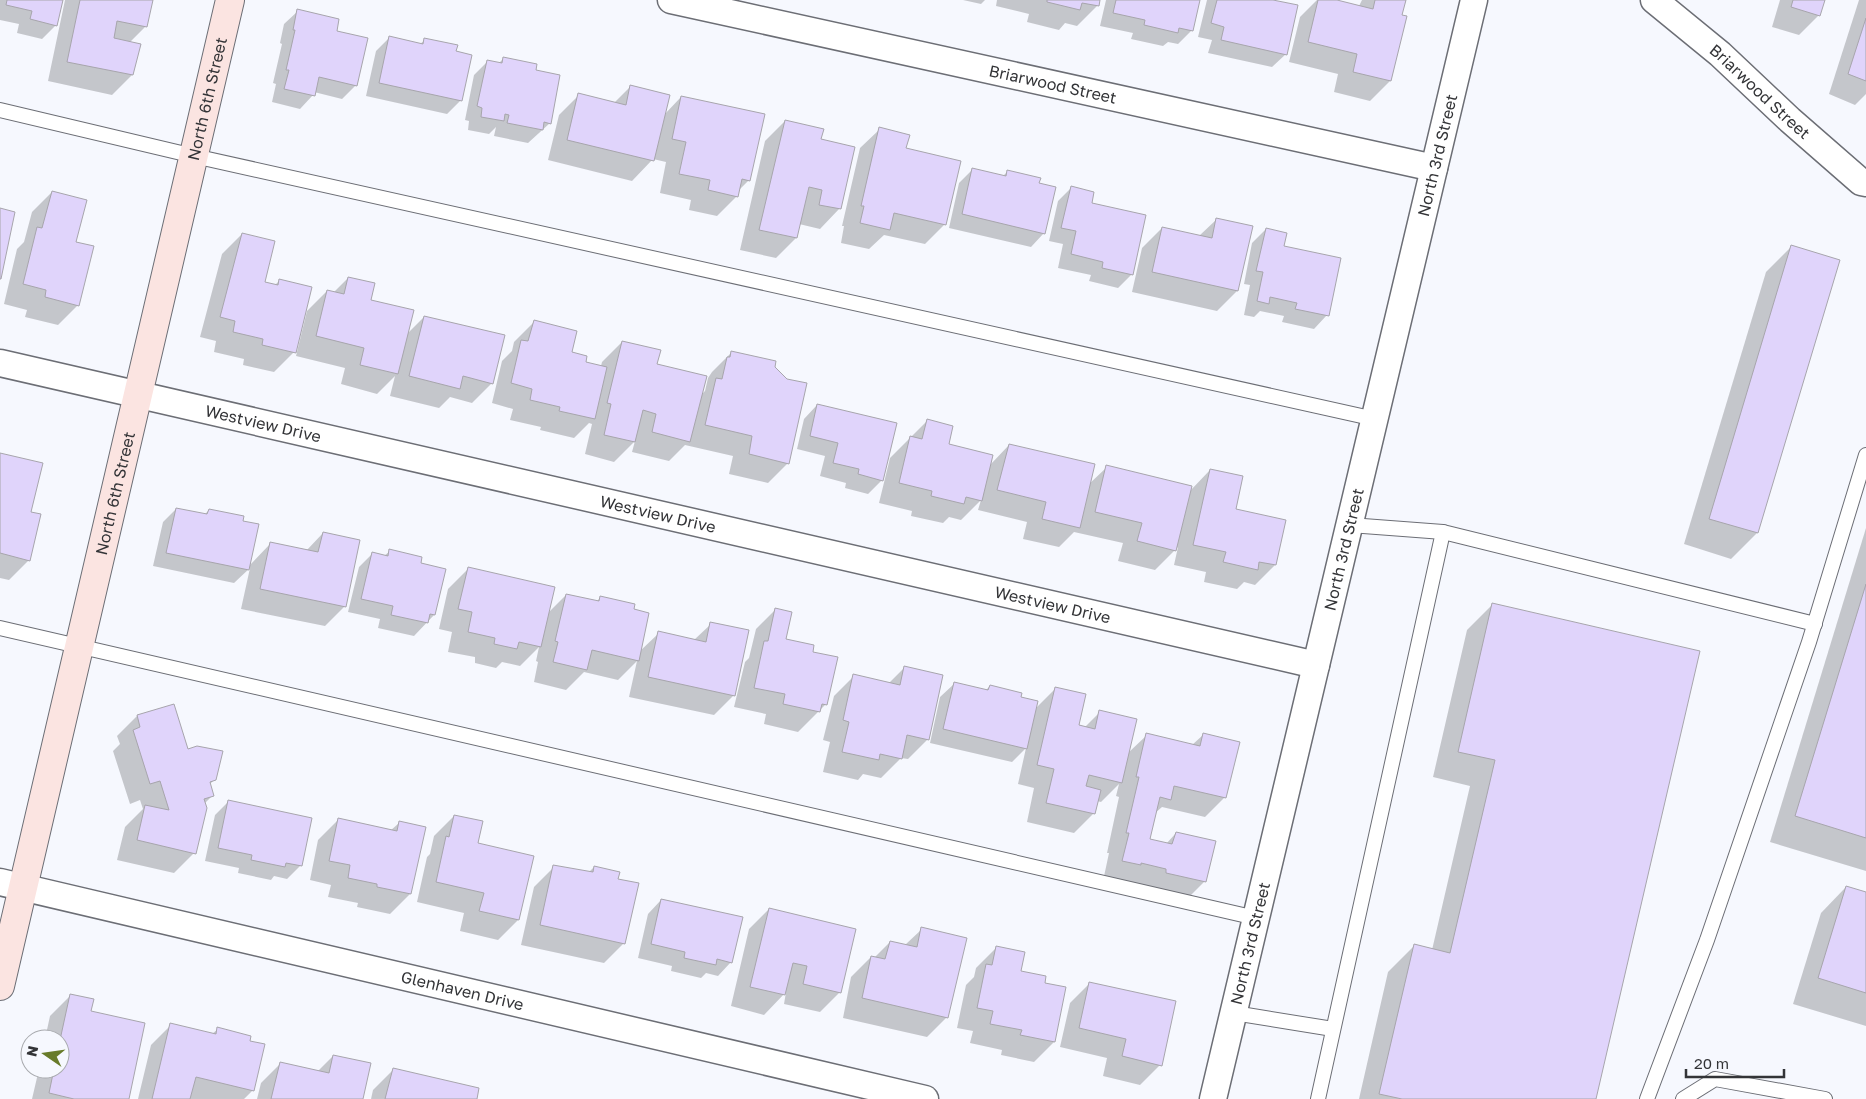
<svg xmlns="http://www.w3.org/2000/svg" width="1866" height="1099" viewBox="0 0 1866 1099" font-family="'Golos Text',sans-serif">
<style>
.shadow{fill:#0003}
.building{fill:#e0d4fb;stroke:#a7a5ac}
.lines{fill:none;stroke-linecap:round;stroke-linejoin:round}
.service-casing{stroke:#6c6e75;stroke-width:16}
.minor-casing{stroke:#6c6e75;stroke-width:29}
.secondary-casing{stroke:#6c6e75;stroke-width:30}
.service{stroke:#fff;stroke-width:14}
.minor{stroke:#fff;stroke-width:26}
.secondary{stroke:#fbe4e1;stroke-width:28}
.labels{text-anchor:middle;stroke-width:5;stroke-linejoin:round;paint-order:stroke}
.street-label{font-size:16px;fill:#333437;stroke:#f6f8fe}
</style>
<rect width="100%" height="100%" fill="#f6f8fe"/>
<g class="shadow">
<polygon points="0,0 62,0 56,25 42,39 17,33 19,24 0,20"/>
<polygon points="65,0 151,0 145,27 130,42 132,75 112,95 48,81"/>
<polygon points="963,0 985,0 981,4"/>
<polygon points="997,0 1099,0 1097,6 1077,26 1065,23 1059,30 1027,22 1029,14 996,6"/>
<polygon points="1106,0 1199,0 1192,30 1178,44 1168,42 1163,46 1131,39 1133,33 1100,26"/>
<polygon points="1207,0 1271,0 1286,54 1272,67 1208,53 1212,40 1198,37"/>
<polygon points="1317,0 1332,0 1359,6 1362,0 1404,0 1400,16 1405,17 1390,81 1370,101 1334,92 1338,74 1289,62 1300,17"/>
<polygon points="1780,0 1824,0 1819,15 1799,35 1772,27"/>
<polygon points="1859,0 1866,0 1866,94 1855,105 1829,94"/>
<polygon points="298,11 335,32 356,85 342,99 314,92 313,95 300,109 272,102 276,84 273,83 282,44 280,43 284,24"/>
<polygon points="390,37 420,44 425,40 455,52 461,100 447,114 366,96 376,51"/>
<polygon points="504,58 534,71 550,123 528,143 494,136 496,127 489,134 468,130 469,121 465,120 474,75 487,62 498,64"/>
<polygon points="630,87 664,115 681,97 749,180 738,191 737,196 717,216 689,210 691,200 660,193 666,162 653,159 632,181 548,160 559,115 579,95 614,103"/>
<polygon points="785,121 820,140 840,208 820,229 799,224 796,238 776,258 740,250 765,141"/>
<polygon points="880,129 905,149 945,224 925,244 884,235 869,249 841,243 844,226 842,226 860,148"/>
<polygon points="973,169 1003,176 1008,171 1038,184 1044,233 1031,247 949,228 959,183"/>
<polygon points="1071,188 1090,203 1132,274 1118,288 1089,281 1091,275 1058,268 1063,244 1049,241 1058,201"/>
<polygon points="52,192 75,243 78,305 58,325 25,317 27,310 4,304 17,249 24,242 32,212"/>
<polygon points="1217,219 1251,227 1237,291 1217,311 1132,292 1142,248 1162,228 1199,236"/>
<polygon points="1266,229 1283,247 1327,315 1314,329 1282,322 1284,316 1260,311 1254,317 1244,315 1250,285 1244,284 1252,243"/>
<polygon points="242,234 264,283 274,286 280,280 294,352 274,372 243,365 244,359 214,352 216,341 200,337 222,254"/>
<polygon points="1792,246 1839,260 1757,533 1731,559 1684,544 1766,272"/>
<polygon points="348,278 369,301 407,334 424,317 492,383 472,403 450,397 439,408 390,396 395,376 377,394 341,384 345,368 296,356 307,311 327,291 333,293"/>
<polygon points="534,322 570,353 584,363 601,366 602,362 622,342 701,395 705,391 708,378 712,372 732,352 774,368 788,463 768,483 729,474 733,456 685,445 669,461 632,452 635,441 614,462 585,454 592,424 589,423 574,438 540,430 541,427 510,420 513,409 492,403 502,361 512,351 514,342"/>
<polygon points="817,405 882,480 868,494 845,488 846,483 820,476 825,456 797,449 804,419"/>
<polygon points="927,421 947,445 990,465 1009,445 1088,485 1107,467 1189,492 1210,470 1235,509 1275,565 1255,585 1244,582 1237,589 1204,582 1206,572 1174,565 1178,547 1155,570 1118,561 1123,543 1074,532 1059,547 1023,539 1027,522 978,510 981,500 961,520 949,517 943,523 911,516 912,511 879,503 890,458"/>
<polygon points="0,455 30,513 29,560 9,580 0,578"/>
<polygon points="176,509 204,515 209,510 241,522 249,566 271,543 306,551 323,533 345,606 325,626 241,609 250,568 234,583 153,566 163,522"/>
<polygon points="1866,528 1866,871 1770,842"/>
<polygon points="390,551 419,564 434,615 414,636 378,628 380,619 348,612 359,567 372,554 384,556"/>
<polygon points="468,569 547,614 566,595 596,602 601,597 639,652 659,633 694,640 711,624 734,695 714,715 629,697 637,661 618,680 584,672 566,690 534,682 538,662 536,661 539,647 520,666 502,662 496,668 475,663 475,657 448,652 452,632 439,629 448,589"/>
<polygon points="1492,605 1595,1099 1359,1099 1388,972 1414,946 1432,950 1470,786 1433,777 1467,630"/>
<polygon points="776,609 785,639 811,653 826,704 798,732 764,724 766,714 734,707 745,662 749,658 756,629"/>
<polygon points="904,668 928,739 908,759 901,758 881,778 863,774 858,780 823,772 830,742 823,740 834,696 854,676 889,683"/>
<polygon points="954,684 985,691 990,686 1020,698 1035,709 1056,688 1078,726 1084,728 1100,712 1128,753 1147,735 1192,745 1203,735 1225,797 1205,817 1162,807 1154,814 1149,840 1166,844 1176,833 1204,882 1184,902 1103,881 1109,853 1107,853 1119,797 1116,796 1119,784 1101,802 1097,801 1094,813 1074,833 1027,822 1034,788 1018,784 1026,748 1012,762 930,743 940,697"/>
<polygon points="173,705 187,751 215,779 209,785 213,795 204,804 194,853 174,873 117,860 125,827 143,809 140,800 130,804 113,751 120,744 117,736 137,716"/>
<polygon points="228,802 301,865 287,879 274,876 271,880 238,873 239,868 205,861 215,815"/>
<polygon points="454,816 477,844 518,920 498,940 460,931 464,913 417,902 427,857 430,854 434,836"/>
<polygon points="338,820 390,831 399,823 410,894 390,914 357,907 358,903 328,897 331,885 310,880 318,840"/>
<polygon points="554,867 588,873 594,867 624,943 604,963 521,945 534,887"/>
<polygon points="1846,887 1866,893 1866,1026 1793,1004 1821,913"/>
<polygon points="661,900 731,962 718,976 706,973 701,978 671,971 672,966 638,958 648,914"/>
<polygon points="769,909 840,992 820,1012 784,1004 786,992 764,1015 731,1006 749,929"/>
<polygon points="922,929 947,1017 927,1037 843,1018 851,977 871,957 874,958 890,942 905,945"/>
<polygon points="996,948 1019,972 1043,984 1064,988 1054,1042 1034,1062 1001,1055 1002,1050 970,1043 973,1031 957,1028 966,985 974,977 976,968"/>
<polygon points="1090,983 1160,1065 1140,1085 1103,1076 1107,1058 1060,1047 1070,1003"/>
<polygon points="70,996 89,1012 128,1099 32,1099 39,1069 60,1069 60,1039 45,1039 50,1016"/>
<polygon points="171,1025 212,1034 218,1029 249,1042 253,1090 244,1099 138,1099 151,1045"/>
<polygon points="333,1056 362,1099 257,1099 261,1083 281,1063 317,1072"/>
<polygon points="393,1070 475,1099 371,1099 373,1090"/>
</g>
<g class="building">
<polygon points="7,0 63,0 57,26 30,19 32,11 6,5"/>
<polygon points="80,0 153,0 147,27 117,21 114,38 141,44 133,75 67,62"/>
<polygon points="1047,0 1100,0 1099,6 1082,3 1080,10 1047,2"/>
<polygon points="1116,0 1200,0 1193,31 1179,28 1178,33 1144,25 1145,20 1113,13"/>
<polygon points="1217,0 1273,0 1298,5 1287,55 1221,40 1224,27 1211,23"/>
<polygon points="1318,0 1337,0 1373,9 1375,0 1406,0 1402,15 1407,16 1391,81 1353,72 1357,54 1308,42"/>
<polygon points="1793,0 1825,0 1820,16 1791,7"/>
<polygon points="297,9 339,19 337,31 368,38 357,86 319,77 315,96 284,89 289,70 286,70 295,30 293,30"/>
<polygon points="1866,18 1866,81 1848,74"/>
<polygon points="389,36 423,44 424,38 458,45 456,51 472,55 462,101 379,83"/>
<polygon points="503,57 537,64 536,70 560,75 551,124 544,122 543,130 507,123 509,115 505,114 504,121 481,117 482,108 477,106 487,60 502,63"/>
<polygon points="630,85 670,95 654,161 567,140 578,93 626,105"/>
<polygon points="681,96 765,114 750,181 742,179 738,197 708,190 710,180 679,174 686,142 672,139"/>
<polygon points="785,120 824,129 821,139 855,147 841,209 819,205 822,190 809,187 797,238 759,230"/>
<polygon points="879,127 910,135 906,148 961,161 946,225 894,213 890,230 860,223 864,206 861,206"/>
<polygon points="972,168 1006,176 1007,170 1041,178 1039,183 1056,187 1045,234 962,214"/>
<polygon points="1071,186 1094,192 1092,203 1146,215 1133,275 1102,268 1103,262 1071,254 1076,231 1061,228"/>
<polygon points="52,191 87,200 76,242 94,246 79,306 45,297 46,290 23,284 37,227 42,228"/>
<polygon points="0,208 15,212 1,279 0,279"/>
<polygon points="1216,218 1253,226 1238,291 1152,272 1162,227 1212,238"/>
<polygon points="1266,228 1287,233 1284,246 1341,258 1329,316 1295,309 1297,303 1270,297 1269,304 1257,301 1263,272 1256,271"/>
<polygon points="242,233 275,241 265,282 278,285 279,279 312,287 296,353 262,345 263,339 233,332 235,321 220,317"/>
<polygon points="1791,245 1840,260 1758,533 1709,519"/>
<polygon points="348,277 375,283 371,300 414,310 398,374 360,365 364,348 316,336 327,290 344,294"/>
<polygon points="424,316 505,335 493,384 463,376 460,389 409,376"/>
<polygon points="534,320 577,331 572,352 587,356 586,362 607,367 595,419 559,411 560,407 530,400 532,389 511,383 521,340 528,341"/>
<polygon points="622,341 661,350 657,364 707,376 690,442 652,432 656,414 643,410 635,442 604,435 611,404 607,403"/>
<polygon points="731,351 776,361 775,367 787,379 807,383 789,464 749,454 752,436 705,425 716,378 722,379 727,357 730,357"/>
<polygon points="817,404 897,423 883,481 858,474 859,469 833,463 838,443 810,436"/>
<polygon points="927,419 953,426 949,444 993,455 982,501 966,497 964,504 931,496 932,491 899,483 910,436 922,439"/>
<polygon points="1009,444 1095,464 1080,528 1042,519 1046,502 997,490"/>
<polygon points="0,453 43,463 31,512 41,514 30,561 0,553"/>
<polygon points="1106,465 1192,486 1176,551 1137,541 1142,523 1095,512"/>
<polygon points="1210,469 1243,476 1236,509 1286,520 1276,565 1259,562 1258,570 1223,562 1226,552 1193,545"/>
<polygon points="176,508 207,514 209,509 244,516 243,521 259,524 249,570 166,553"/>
<polygon points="323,532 360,540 346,607 260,589 270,542 318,552"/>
<polygon points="389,549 422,557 421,563 446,569 435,615 430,614 428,623 391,615 393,606 361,599 372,552 388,556"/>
<polygon points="468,567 555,587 541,647 519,642 517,649 494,644 495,638 468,632 472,612 458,609"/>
<polygon points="1866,584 1866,838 1795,816"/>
<polygon points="566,594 599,601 600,596 635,604 634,609 649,613 639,661 592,650 587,670 553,662 558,642 555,641"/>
<polygon points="1492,603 1700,651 1596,1099 1402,1099 1379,1094 1414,944 1450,953 1495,760 1458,752"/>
<polygon points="775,608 792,612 786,639 814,645 813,652 838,657 827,705 822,704 820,712 783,704 785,694 754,688 764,641 768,641"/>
<polygon points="710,622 749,630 735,696 648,677 658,631 706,642"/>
<polygon points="904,666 943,675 929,740 907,735 902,759 880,754 879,760 842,752 849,722 843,720 853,674 900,685"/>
<polygon points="954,682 988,690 990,685 1022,693 1021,697 1038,701 1027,749 943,729"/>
<polygon points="1055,687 1086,694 1079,725 1095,729 1099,710 1137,719 1122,783 1089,775 1086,786 1101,790 1095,814 1046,803 1054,769 1037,765"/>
<polygon points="174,704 188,749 197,746 223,751 216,780 210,782 214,796 204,799 207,808 196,854 137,840 145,805 169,810 160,781 150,784 133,730 140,727 137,715"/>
<polygon points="1146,733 1200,746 1203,733 1240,742 1226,798 1174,786 1171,800 1160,797 1150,839 1172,844 1176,832 1216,841 1206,882 1166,873 1166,869 1141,863 1141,865 1122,861 1129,833 1126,833 1139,777 1136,777"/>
<polygon points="228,800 312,818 302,866 286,863 285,867 251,860 252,855 218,848"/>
<polygon points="454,815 483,821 478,843 534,856 519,920 479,911 484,893 436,882 446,836 449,837"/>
<polygon points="338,818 397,831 399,821 426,827 411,894 377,887 377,884 348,878 350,865 329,861"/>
<polygon points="553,865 593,872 594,866 620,872 618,879 639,883 625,944 540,925"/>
<polygon points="1846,886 1866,892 1866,993 1818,978"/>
<polygon points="661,899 743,917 732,963 717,959 716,965 684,958 685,952 651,944"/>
<polygon points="769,908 856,929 841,993 803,984 807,966 793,963 785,995 750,987"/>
<polygon points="921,927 967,938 948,1018 862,998 871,956 885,959 890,941 917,947"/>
<polygon points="996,946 1025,952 1021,971 1046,976 1045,983 1066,987 1055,1042 1020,1035 1022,1030 990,1024 993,1011 977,1008 986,964 992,965"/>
<polygon points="1089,982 1176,1001 1162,1066 1122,1056 1126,1039 1079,1028"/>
<polygon points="70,994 94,999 91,1011 145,1023 129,1099 74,1099 49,1093 54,1069 60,1069 60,1040"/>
<polygon points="170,1023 216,1034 217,1027 251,1036 250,1041 265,1044 254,1091 196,1077 190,1099 152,1099"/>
<polygon points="333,1055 371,1063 363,1099 271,1099 280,1062 329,1073"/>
<polygon points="393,1068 479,1088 477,1099 385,1099"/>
</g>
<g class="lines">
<defs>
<g id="service">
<polyline points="0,110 194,156 1375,419"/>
<polyline points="1350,525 1443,532"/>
<polyline points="0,628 1256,918"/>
<polyline points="1234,1013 1333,1029"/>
<polyline points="1318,1099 1443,532 1815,624"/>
<polyline points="1647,1099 1707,940 1809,642 1866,455"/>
<polyline points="1683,1099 1715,1079 1825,1099"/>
</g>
<g id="minor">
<path id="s1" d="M671,0L1434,168"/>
<path id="s2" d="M1654,0L1720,54L1790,120L1861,182L1866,183"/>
<path id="s3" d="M0,363L1316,665"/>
<path id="s4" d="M0,882L925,1099"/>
<path id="s5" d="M1213,1099L1474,0"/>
</g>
<g id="secondary">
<path id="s6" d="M0,986L230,0"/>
</g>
</defs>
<use href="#service" class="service-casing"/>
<use href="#minor" class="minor-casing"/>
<use href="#secondary" class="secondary-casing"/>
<use href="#service" class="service"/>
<use href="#minor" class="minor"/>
<use href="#secondary" class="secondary"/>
</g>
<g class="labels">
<g class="street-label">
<text dy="6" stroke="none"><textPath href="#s1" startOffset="391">Briarwood Street</textPath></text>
<text dy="6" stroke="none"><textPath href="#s2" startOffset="140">Briarwood Street</textPath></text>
<text dy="6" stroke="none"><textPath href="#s6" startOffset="911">North 6th Street</textPath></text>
<text dy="6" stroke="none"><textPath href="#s5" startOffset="970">North 3rd Street</textPath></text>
<text dy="6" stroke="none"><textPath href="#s3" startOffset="270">Westview Drive</textPath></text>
<text dy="6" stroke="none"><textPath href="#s6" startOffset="506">North 6th Street</textPath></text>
<text dy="6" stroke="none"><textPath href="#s3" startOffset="675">Westview Drive</textPath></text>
<text dy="6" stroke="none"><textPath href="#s5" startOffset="565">North 3rd Street</textPath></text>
<text dy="6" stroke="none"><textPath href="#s3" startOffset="1080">Westview Drive</textPath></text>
<text dy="6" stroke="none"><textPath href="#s5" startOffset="160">North 3rd Street</textPath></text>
<text dy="6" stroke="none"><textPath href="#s4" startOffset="475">Glenhaven Drive</textPath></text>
</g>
</g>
<g transform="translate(45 1054) rotate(283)"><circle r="24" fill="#f6f8fe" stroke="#a8aaae"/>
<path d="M0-4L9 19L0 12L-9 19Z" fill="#687b2a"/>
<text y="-8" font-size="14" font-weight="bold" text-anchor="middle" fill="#333437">N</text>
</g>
<path d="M1686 1069v8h98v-8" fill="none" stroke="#333437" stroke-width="2.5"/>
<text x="1694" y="1069" font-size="15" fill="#333437" stroke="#f6f8fe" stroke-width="4" paint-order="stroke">20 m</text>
</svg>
